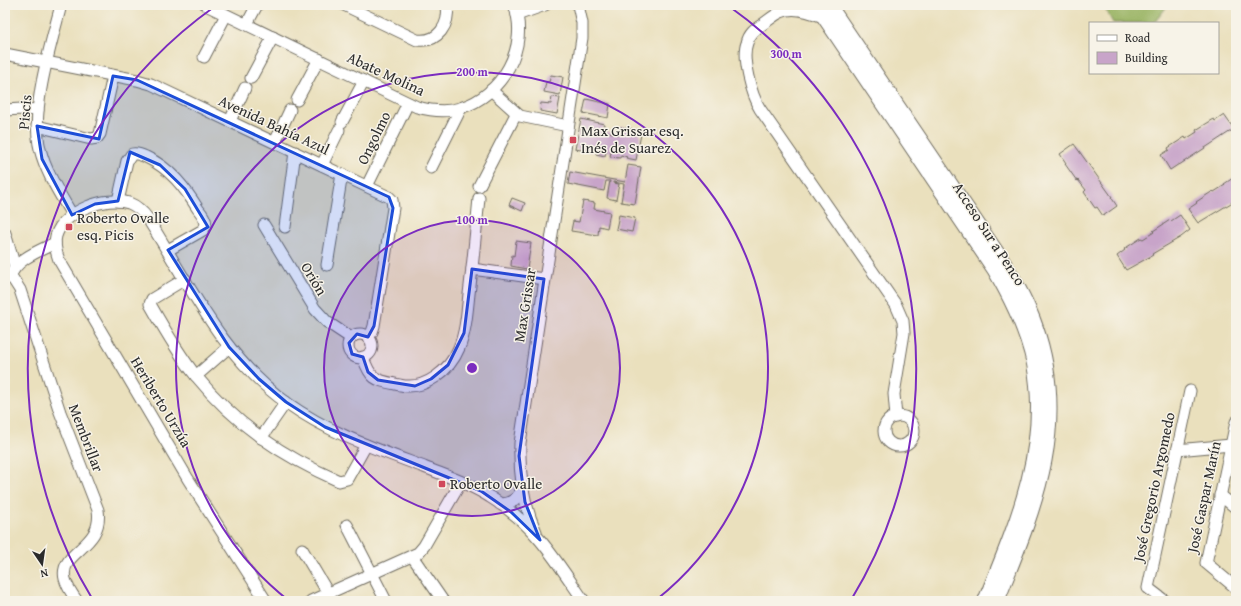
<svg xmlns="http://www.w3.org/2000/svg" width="1241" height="606" viewBox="0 0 1241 606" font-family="'Gentium Book Plus',serif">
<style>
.forest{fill:#9bb566;stroke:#637048}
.building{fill:#c8a4c9}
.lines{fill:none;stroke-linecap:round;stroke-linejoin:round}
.minor-casing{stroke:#6e6a5e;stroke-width:13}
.major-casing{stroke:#6e6a5e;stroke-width:16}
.minor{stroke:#fff;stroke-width:11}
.major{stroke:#fff;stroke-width:14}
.marked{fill:#1d4ed8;fill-opacity:0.2;stroke:#1d4ed8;stroke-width:3;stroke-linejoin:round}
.ring{fill:none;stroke:#7b2cbf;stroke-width:2}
.poi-dot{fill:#d1495b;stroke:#f7f3e8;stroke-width:1.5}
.labels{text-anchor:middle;stroke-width:3;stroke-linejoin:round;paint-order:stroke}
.street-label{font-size:15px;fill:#2b2b2b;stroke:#f7f3e8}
.poi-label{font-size:15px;fill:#2b2b2b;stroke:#f7f3e8;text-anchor:start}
.centre{fill:#7b2cbf;stroke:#f7f3e8;stroke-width:2}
.ring-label{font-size:12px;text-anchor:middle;font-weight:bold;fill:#7b2cbf;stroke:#f7f3e8;stroke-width:3;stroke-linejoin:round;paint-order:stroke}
</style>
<rect width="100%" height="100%" fill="#f7f3e8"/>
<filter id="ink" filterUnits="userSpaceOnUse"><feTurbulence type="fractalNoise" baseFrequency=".025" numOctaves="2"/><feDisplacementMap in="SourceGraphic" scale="8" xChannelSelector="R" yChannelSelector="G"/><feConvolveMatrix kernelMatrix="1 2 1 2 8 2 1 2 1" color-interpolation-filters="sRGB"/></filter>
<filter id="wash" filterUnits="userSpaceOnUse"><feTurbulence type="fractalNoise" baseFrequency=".012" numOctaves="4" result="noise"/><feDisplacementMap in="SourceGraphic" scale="16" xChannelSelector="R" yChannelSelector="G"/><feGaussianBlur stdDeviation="0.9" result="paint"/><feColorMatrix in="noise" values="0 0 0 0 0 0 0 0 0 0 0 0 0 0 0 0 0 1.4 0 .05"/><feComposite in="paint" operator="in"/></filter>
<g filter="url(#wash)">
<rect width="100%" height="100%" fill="#eae0bd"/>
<polygon class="forest" points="1103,5 1168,5 1154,23 1113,23"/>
<g id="blocks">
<g class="building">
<polygon points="551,75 563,77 560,95 544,92 546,82 549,82"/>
<polygon points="552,97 560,98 557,114 540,111 541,103 551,104"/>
<polygon points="586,99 610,104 608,118 583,113"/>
<polygon points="1224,115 1234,129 1179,165 1179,164 1170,170 1161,155 1169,150 1168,148 1185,137 1186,139 1197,132 1196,130 1214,119 1215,121"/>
<polygon points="581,119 604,124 603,131 619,134 620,127 638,130 637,133 641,134 636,160 626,158 627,157 621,155 620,158 610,157 611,152 606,151 605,156 596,154 597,150 593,149 593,152 575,149"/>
<polygon points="1074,144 1112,197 1111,197 1117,206 1103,216 1097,207 1095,208 1084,192 1086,190 1078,180 1077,181 1065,164 1066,163 1060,154"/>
<polygon points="628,165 641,167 635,204 621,202 624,184 613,182 613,183 619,184 616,200 607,198 610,181 606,181 604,191 568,184 570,172 625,182"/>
<polygon points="1236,176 1236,200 1198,223 1188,209 1197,203 1196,202 1213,191 1214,192 1225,185 1224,184"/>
<polygon points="512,198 525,203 522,211 509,205"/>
<polygon points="583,201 595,203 594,209 610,212 607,228 599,226 598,235 571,231 573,221 579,222"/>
<polygon points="619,215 635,218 632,232 616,229"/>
<polygon points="1180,215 1190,230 1181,237 1152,254 1153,255 1126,270 1117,256 1125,250 1124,249 1141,238 1143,239 1154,232 1153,231 1170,220 1171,221"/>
<polygon points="516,241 531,243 527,269 511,266 512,255 514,256"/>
</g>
</g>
</g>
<g filter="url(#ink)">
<use href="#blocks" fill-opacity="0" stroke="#6e6a5e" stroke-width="1"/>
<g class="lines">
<defs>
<g id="minor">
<path d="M61,5C51,45 30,110 40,149C46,173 60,194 72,215"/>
<path d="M206,5L417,107C432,111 446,113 460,108C502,96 530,46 514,5"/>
<path d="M344,5L417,40C438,43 450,25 447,5"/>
<polyline points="517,15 545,5"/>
<path d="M823,17C811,12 793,6 781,12C774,15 768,21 763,24C755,29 749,34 747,43C741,58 751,95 760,109L896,305L903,321L904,333L894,394L896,417"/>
<polyline points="247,24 257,5"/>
<polyline points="5,54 137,80 151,84 389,197 392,200 393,208 374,326 372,332 368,337"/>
<polyline points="204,57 226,15"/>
<polyline points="251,78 273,37"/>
<polyline points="491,90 520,116 568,126"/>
<polyline points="297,100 319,59"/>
<polyline points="5,110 22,109 38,110"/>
<polyline points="230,121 245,88"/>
<polyline points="342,122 364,81"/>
<polyline points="37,126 91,139 97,138 100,134 113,76"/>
<polyline points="275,142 290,110"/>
<polyline points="322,165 339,130"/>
<polyline points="431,168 461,108"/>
<polyline points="367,186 408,103"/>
<polyline points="479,186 516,114"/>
<path d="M118,201L127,161L132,154C137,153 142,155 146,157C170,168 185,188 198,209C202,214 206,219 206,225L203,230L168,250"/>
<polyline points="264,225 315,309 327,322 351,338"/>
<polyline points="285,227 295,152"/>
<polyline points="5,233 15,267"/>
<polyline points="327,265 342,174"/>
<polyline points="472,269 544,279"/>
<path d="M5,276L13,279L20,290L60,412L98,510C104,548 58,551 65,579C67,587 72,594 77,601"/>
<path d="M10,277C16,259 39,251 55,243"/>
<path d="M185,279L152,299L150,304C163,327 179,355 196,376C236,425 282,456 339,481L347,479L366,445"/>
<circle cx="360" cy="346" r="12"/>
<path d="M363,357C371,381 376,380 400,385C425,391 450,370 459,348C466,331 467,312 469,294C473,262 476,230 479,198"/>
<polyline points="196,376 229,347"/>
<circle cx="899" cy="431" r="15"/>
<polyline points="1236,422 1206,563 1236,588"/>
<polyline points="261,438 286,402"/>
<polyline points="1177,450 1231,445"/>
<polyline points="1220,495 1236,508"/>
<path d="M500,504C511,504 518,499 522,489"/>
<polyline points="347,525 386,601"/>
<path d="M536,532C523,504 519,473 520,443L582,38V23L578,5"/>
<polyline points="302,549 328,593"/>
<polyline points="412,556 443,601"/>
<path d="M266,601L188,479L59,260C56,252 54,244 56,236C63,211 106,195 129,203C137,206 143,212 148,219C189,284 223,358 287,403C329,433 376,449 424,467C446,476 469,483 490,497C508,508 526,523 540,540C556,559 570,581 584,601"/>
<polyline points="311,601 418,553 424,546 461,482"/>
<polyline points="1165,601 1148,588 1190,391"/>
</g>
<g id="major">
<path d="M816,5L994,269C1011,298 1027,330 1034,364C1050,447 1016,525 985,601"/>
<path d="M829,5L1002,260C1015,281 1027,302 1035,325C1071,425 1034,509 997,601"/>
</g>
</defs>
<use href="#minor" class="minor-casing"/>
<use href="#major" class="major-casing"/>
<use href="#minor" class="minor"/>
<use href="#major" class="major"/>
</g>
</g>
<path class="marked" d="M113,76L137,80L389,197L393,208L374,326L368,337L357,334L349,343L352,354L363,357L368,372L378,380L415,386L431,379L448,365L464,333L472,269L544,279L519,456L525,502L540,540L511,512L481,491L325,427L286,402L259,379L229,347L168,250L208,227L185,189L160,165L130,152L118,201L95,204L72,215L42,159L37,126L99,139Z"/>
<circle cx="472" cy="368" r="148" fill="#7b2cbf" fill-opacity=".12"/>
<g class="ring">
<circle cx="472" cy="368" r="148"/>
<path d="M288 600A296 296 0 1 1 656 600"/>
<path d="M93 600A444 444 0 0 1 214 7M730 7A444 444 0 0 1 851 600"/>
</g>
<g class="poi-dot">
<rect x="569" y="136" width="8" height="8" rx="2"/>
<rect x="65" y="223" width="8" height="8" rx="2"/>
<rect x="438" y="480" width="8" height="8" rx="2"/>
</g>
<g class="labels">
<g class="street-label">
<text transform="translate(386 74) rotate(25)" y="5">Abate Molina</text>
<text transform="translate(25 112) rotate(-85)" y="5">Piscis</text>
<text transform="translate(274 125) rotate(25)" y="5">Avenida Bahía Azul</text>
<text transform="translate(374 138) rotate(-64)" y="5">Ongolmo</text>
<text transform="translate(989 234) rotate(57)" y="5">Acceso Sur a Penco</text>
<text transform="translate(314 279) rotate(59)" y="5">Orión</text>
<text transform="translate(525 305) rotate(-81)" y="5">Max Grissar</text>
<text transform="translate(161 402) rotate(59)" y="5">Heriberto Urzúa</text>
<text transform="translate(86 438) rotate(69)" y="5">Membrillar</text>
<text transform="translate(1154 487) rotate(-78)" y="5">José Gregorio Argomedo</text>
<text transform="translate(1204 497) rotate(-78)" y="5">José Gaspar Marín</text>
</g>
<g class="poi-label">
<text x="581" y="136">Max Grissar esq.<tspan x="581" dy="17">Inés de Suarez</tspan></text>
<text x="77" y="223">Roberto Ovalle<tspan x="77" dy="17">esq. Picis</tspan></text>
<text x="450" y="489">Roberto Ovalle</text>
</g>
</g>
<circle cx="472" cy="368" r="6" class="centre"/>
<g class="ring-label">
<text x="786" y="58">300 m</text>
<text x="472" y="76">200 m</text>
<text x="472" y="224">100 m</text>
</g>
<rect width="1241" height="606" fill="none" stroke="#f7f3e8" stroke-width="20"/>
<rect x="1089" y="22" width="130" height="52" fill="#f7f3e8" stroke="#a5a39c"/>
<rect x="1097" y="35" width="20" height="6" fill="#ffffff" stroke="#a5a39c"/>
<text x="1125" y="42" font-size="12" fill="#2b2b2b">Road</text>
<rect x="1097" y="52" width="20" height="12" fill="#c8a4c9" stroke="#a5a39c"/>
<text x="1125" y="62" font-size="12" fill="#2b2b2b">Building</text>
<g transform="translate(42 564) rotate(167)" stroke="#f7f3e8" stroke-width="3" paint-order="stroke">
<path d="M0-3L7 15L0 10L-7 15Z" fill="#2b2b2b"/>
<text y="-6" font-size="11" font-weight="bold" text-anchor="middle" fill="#2b2b2b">N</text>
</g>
</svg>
